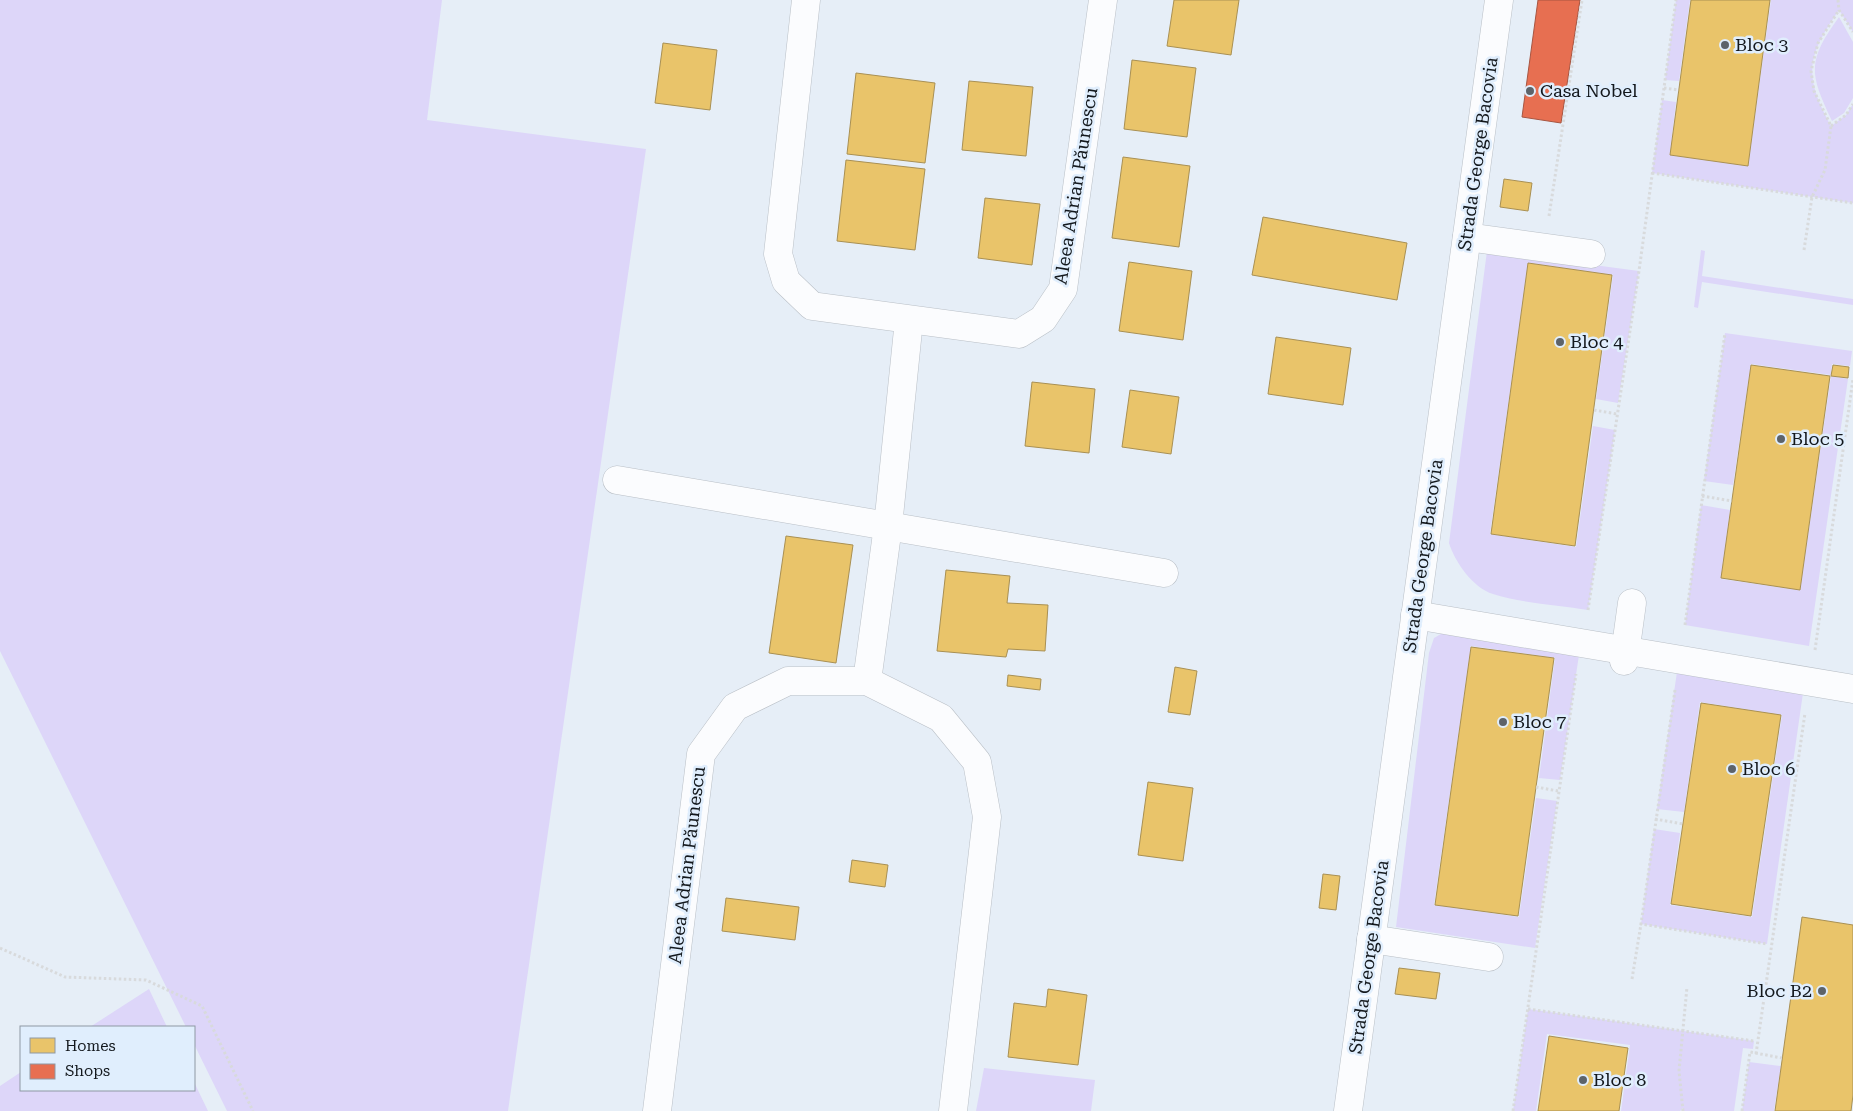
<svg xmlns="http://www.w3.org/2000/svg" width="1853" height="1111" viewBox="0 0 1853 1111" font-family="'Roboto Serif',serif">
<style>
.green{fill:#ddd6f9}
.homes{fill:#e9c46a;stroke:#a99053}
.shops{fill:#e76f51;stroke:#a75541}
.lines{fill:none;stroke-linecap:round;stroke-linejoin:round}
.street-casing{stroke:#b9bfc6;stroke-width:29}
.path{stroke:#d8dadc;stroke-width:3;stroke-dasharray:2.5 2.5;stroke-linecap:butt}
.street{stroke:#fbfcfe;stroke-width:28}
.poi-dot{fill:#5d6369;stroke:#e0eefd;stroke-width:2}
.labels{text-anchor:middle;stroke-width:5;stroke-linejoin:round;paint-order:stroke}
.poi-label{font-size:18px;fill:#13181d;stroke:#e0eefd;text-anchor:start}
.street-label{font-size:18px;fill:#13181d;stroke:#e0eefd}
</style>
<rect width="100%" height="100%" fill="#e6eef7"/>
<g class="green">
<polygon points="0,0 442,0 427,120 646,149 508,1111 227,1111 194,1044 194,1027 186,1027 0,651"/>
<polygon points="1676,0 1690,0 1679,81 1665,80"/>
<path d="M1771,0H1853V32L1839,10C1807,56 1803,76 1831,126L1846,115L1853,104V203L1652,173L1662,100L1676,102L1670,155L1748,166Z"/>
<path d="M1839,17L1853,42V98L1844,113L1832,121C1809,73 1807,61 1839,17Z"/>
<polygon points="1701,250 1705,251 1702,276 1853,299 1853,305 1702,282 1698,308 1694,307"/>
<path d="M1487,251L1639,271L1618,403L1596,399L1613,275L1528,263L1490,534L1576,547L1593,426L1615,430L1588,610C1559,605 1520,603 1493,594C1473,588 1455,562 1449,543Z"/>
<polygon points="1725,333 1852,351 1850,366 1832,364 1831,375 1751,364 1733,485 1704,481"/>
<polygon points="1831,376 1848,379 1809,646 1685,625 1701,505 1730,510 1721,579 1800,590"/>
<polygon points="1453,627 1579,655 1560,780 1539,778 1555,658 1471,646 1434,905 1519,917 1536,798 1557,801 1535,948 1396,927 1429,653 1434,638"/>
<polygon points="1678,665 1804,686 1767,944 1641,924 1654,829 1680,833 1670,905 1752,917 1782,715 1700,702 1684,812 1657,809"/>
<polygon points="149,989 167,1027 90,1027"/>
<polygon points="1528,1009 1754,1041 1753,1049 1743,1048 1734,1111 1683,1111 1683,1108 1680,1111 1621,1111 1630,1045 1547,1034 1536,1111 1513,1111"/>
<polygon points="1749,1062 1781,1066 1774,1111 1742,1111"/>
<polygon points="984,1068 1095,1080 1091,1111 976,1111"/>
<polygon points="21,1072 21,1090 194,1090 194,1082 208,1111 0,1111 0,1086"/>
</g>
<g class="homes">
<polygon points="1174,0 1239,0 1231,55 1167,46"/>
<polygon points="1691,0 1770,0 1748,166 1670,155"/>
<polygon points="663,43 717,50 710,110 655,103"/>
<polygon points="1132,60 1196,68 1187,137 1124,129"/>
<polygon points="856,73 935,83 925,163 847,154"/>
<polygon points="969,81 1033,87 1026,156 962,150"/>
<polygon points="1123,157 1190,166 1179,247 1112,238"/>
<polygon points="846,160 925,169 915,250 837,241"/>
<polygon points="1504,179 1532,183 1528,211 1500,207"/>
<polygon points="985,198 1040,204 1032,265 978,258"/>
<polygon points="1263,217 1407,243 1397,300 1252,275"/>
<polygon points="1129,262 1192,271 1183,340 1119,331"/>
<polygon points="1528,263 1612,275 1575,546 1491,534"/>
<polygon points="1276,337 1351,348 1343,405 1268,394"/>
<polygon points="1751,365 1830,376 1800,590 1721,578"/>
<polygon points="1833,365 1849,367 1848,378 1831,376"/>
<polygon points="1032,382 1095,389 1089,453 1025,446"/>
<polygon points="1130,390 1179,397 1171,454 1122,447"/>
<polygon points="786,536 853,545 836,663 769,653"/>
<polygon points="946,570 1010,576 1007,603 1048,605 1045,651 1008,649 1006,657 937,651"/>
<polygon points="1471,647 1554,658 1518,916 1435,905"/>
<polygon points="1175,667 1197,671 1190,715 1168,712"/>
<polygon points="1008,675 1041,679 1040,690 1007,686"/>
<polygon points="1701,703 1781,715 1751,916 1671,904"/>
<polygon points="1148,782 1193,788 1183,861 1138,855"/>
<polygon points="852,860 888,865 885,887 849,882"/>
<polygon points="1323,874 1340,876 1336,910 1319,908"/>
<polygon points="726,898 799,907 795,940 722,931"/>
<polygon points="1802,917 1853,925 1853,1095 1851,1111 1775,1111"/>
<polygon points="1399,968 1440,973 1436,999 1395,994"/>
<polygon points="1048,989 1087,995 1078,1065 1008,1057 1014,1003 1046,1007"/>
<polygon points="1549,1036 1628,1048 1619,1111 1538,1111"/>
</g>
<polygon class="shops" points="1538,0 1580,0 1561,123 1522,117"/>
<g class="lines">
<defs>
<g id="street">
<polyline points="806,0 778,254 786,281 812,306 1019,334 1043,319 1063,289 1103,0"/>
<polyline points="1467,237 1591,254"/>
<polyline points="617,480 1164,573"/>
<polyline points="1415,615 1853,689"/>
<polyline points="1624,661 1632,603"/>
<polyline points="867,681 888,526 909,320"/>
<polyline points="1371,939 1489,957"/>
<polyline points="657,1111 701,754 735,707 788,681 867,681 941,718 977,762 987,817 953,1111"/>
<polyline points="1348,1111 1499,0"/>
</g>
</defs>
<use href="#street" class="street-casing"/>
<g class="path">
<polyline points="1838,0 1839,10 1853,32"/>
<polyline points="1664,88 1679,90"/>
<polyline points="1831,126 1846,115 1853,104"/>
<polyline points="1652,173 1853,203"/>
<polyline points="1549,216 1582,0"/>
<polyline points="1804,250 1812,197 1825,170 1831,126 1814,91 1811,71 1818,43 1839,10"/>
<polyline points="1594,410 1617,414"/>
<polyline points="1702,496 1732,501"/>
<polyline points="1588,610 1639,271 1676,0"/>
<polyline points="1685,625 1725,333"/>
<polyline points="1815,650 1853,379"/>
<polyline points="1675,690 1641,924 1767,944"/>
<polyline points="1536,787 1558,791"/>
<polyline points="1655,819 1683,824"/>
<polyline points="0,948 65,977 146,980 202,1006 253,1111"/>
<polyline points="1632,979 1641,924"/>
<polyline points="1528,1009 1754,1041"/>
<polyline points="1756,1054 1805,713"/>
<polyline points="1513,1111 1576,674"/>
<polyline points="1683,1111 1679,1071 1687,987"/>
<polyline points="1742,1111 1750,1052 1782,1058"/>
</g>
<use href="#street" class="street"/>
</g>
<g class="poi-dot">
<circle cx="1725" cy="45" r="5"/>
<circle cx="1530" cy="91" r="5"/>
<circle cx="1560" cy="342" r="5"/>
<circle cx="1781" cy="439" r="5"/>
<circle cx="1503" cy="722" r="5"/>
<circle cx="1732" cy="769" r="5"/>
<circle cx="1822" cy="991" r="5"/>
<circle cx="1583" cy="1080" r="5"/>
</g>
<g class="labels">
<g class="poi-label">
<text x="1735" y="51">Bloc 3</text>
<text x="1540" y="97">Casa Nobel</text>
<text x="1570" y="348">Bloc 4</text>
<text x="1791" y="445">Bloc 5</text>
<text x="1513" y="728">Bloc 7</text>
<text x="1742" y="775">Bloc 6</text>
<text x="1812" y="997" text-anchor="end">Bloc B2</text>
<text x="1593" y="1086">Bloc 8</text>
</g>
<g class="street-label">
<text transform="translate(1478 154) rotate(-82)" y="6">Strada George Bacovia</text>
<text transform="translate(1076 186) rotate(-81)" y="6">Aleea Adrian Păunescu</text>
<text transform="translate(1423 556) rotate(-82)" y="6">Strada George Bacovia</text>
<text transform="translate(687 865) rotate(-83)" y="6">Aleea Adrian Păunescu</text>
<text transform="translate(1369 957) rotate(-82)" y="6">Strada George Bacovia</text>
</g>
</g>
<rect x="20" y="1026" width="175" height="65" fill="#e0eefd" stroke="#8e98a3"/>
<rect x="30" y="1038" width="25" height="15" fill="#e9c46a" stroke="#8e98a3"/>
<text x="65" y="1051" font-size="15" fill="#13181d">Homes</text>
<rect x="30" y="1064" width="25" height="15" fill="#e76f51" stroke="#8e98a3"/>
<text x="65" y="1076" font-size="15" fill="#13181d">Shops</text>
</svg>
